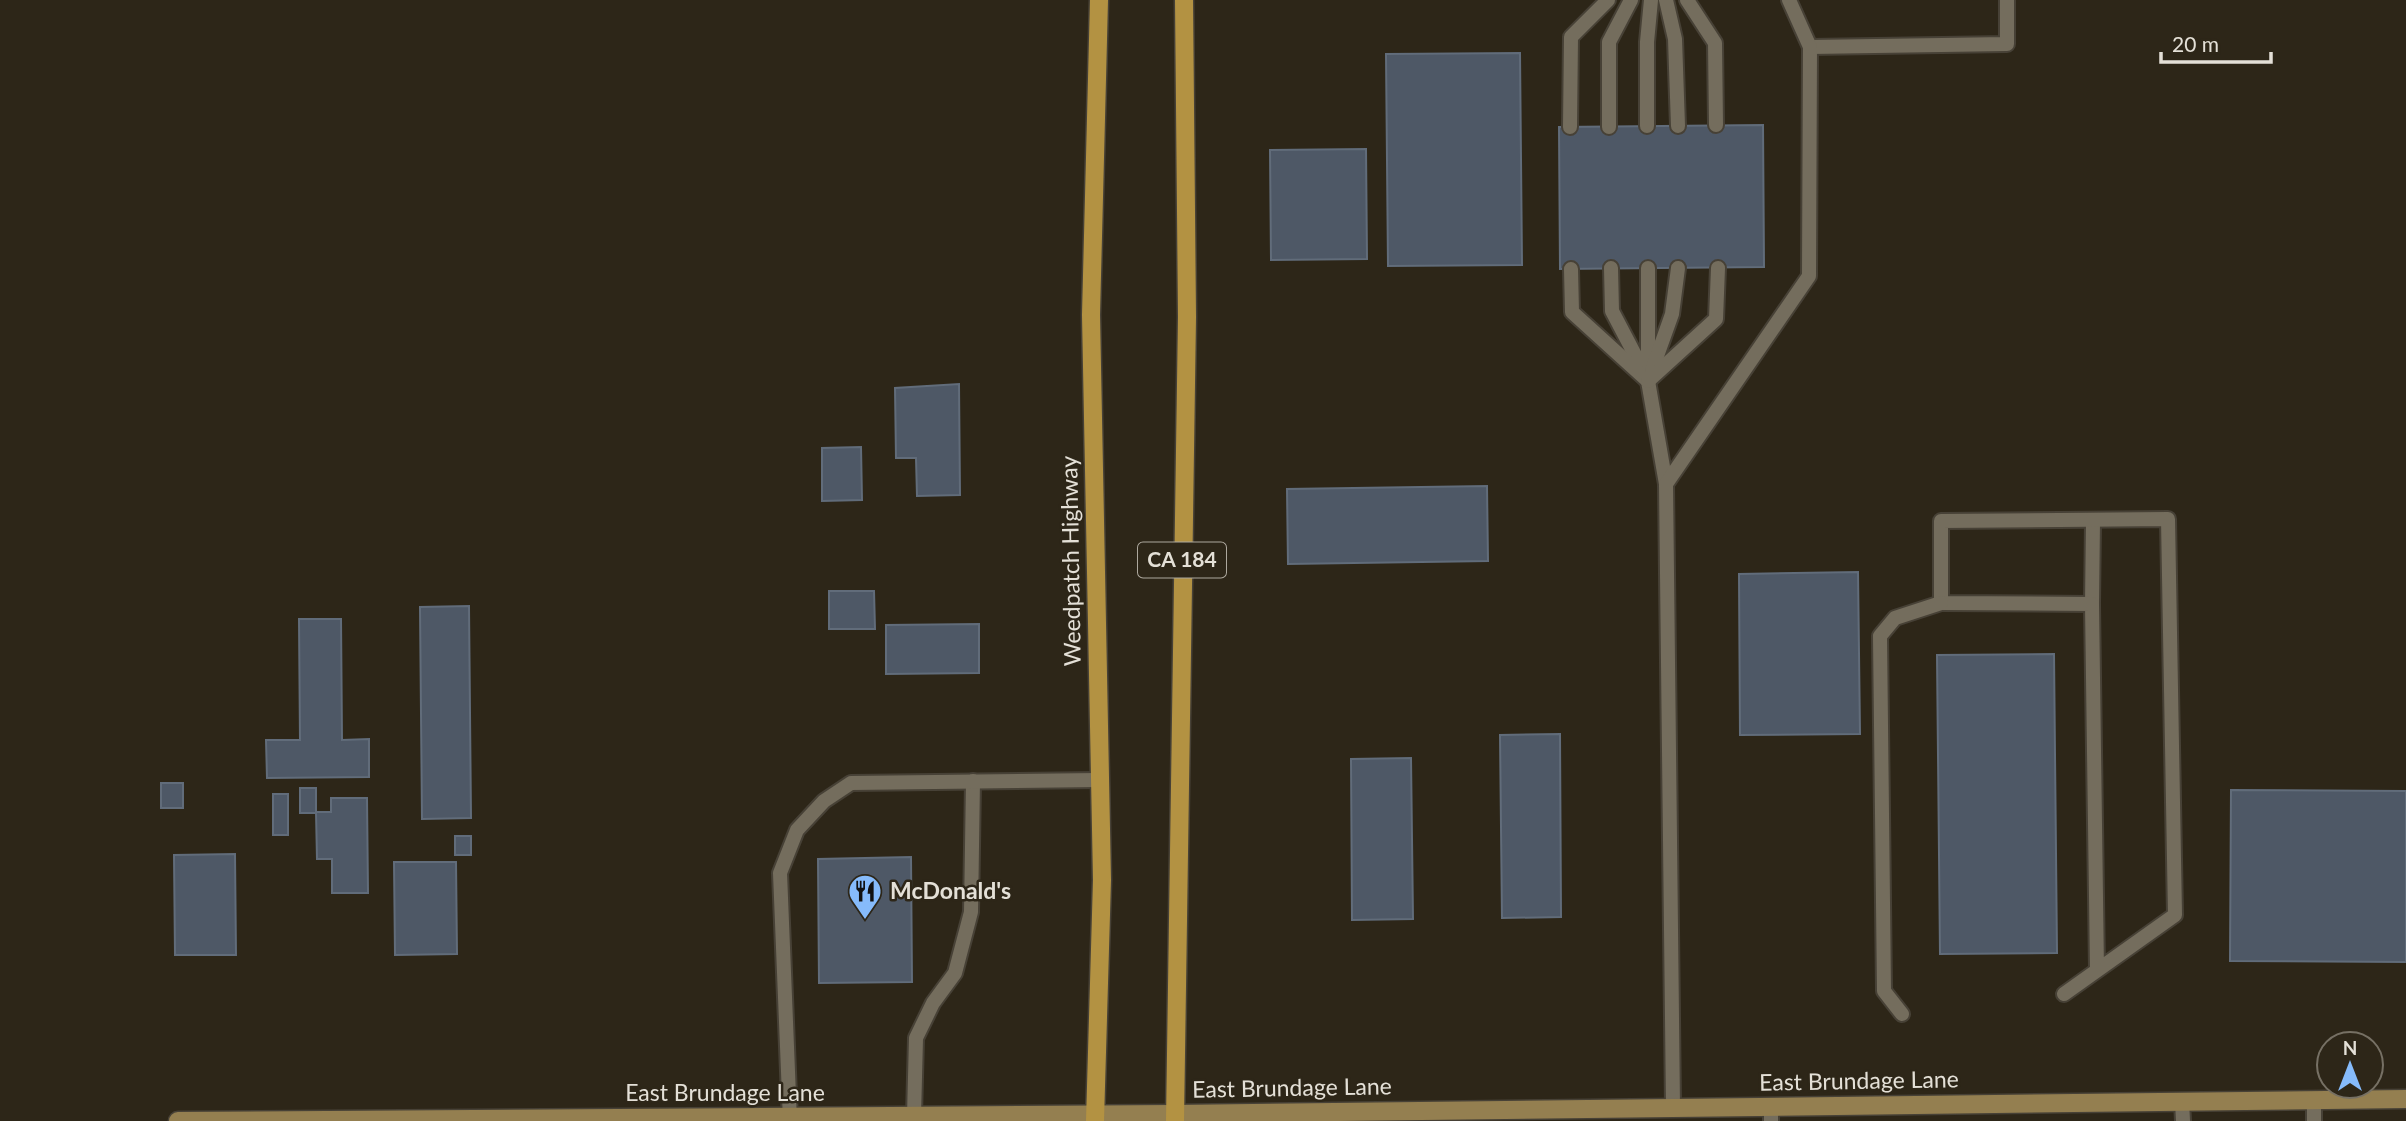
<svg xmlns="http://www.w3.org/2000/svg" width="2406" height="1121" viewBox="0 0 2406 1121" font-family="Lato,sans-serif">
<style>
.building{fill:#4e5866;stroke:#616c7a;stroke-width:2}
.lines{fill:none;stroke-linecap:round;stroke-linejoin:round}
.lane-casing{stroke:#474136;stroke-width:18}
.secondary-casing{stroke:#474136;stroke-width:21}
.primary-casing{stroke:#474136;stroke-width:21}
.lane{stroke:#746d5d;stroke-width:14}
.secondary{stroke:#947f50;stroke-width:18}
.primary{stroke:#b39242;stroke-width:18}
.labels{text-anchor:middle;stroke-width:5;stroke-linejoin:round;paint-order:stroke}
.shield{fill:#2d2618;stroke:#ada89e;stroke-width:2}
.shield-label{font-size:21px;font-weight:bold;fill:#e4e0d7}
.street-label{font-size:23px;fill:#e4e0d7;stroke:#2d2618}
.poi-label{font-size:23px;font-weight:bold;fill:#e4e0d7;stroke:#2d2618;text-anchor:start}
</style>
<rect width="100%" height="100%" fill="#2d2618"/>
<g class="building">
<polygon points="1520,53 1522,265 1388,266 1386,54"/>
<polygon points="1763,125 1764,267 1560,269 1559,127"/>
<polygon points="1366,149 1367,259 1271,260 1270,150"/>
<polygon points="959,384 960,495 917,496 916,458 896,458 895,388"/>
<polygon points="861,447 862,500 822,501 822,448"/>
<polygon points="1487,486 1488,561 1288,564 1287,489"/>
<polygon points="1858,572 1860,734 1740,735 1739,574"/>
<polygon points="829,591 874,591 875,629 829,629"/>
<polygon points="469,606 471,818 422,819 420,607"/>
<polygon points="299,619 341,619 342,740 369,739 369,777 267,778 266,740 300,740"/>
<polygon points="979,624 979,673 886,674 886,625"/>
<polygon points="2054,654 2057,953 1940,954 1937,655"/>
<polygon points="1560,734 1561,917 1502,918 1500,735"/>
<polygon points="1411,758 1413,919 1352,920 1351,759"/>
<rect x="161" y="783" width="22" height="25"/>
<rect x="300" y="788" width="16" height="25"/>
<polygon points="2231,790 2406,791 2406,962 2230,961"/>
<rect x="273" y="794" width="15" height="41"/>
<polygon points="331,798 367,798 368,893 332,893 332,859 317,859 316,812 331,812"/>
<rect x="455" y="836" width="16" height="19"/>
<polygon points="235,854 236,955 175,955 174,855"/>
<polygon points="911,857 912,982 819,983 818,859"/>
<polygon points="394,862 456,862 457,954 395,955"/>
</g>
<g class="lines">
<defs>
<g id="lane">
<polyline points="1666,0 1675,39 1678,126"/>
<polyline points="1687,0 1715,43 1716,125"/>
<polyline points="1810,47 2007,44 2007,0"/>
<polyline points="1647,126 1647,42 1651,0"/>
<polyline points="1570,127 1571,37 1608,0"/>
<polyline points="1609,127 1609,42 1631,0"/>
<polyline points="1611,268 1612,311 1645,374"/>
<polyline points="1648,268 1648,381 1666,484"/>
<polyline points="1571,269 1572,312 1648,381"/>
<polyline points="1652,370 1672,314 1678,268"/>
<polyline points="1648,381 1716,319 1718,268"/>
<polyline points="2092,604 2093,521"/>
<polyline points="2064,994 2175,915 2168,519 1941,521 1941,603 2092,604 2097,970"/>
<polyline points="1902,1014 1884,991 1880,636 1895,618 1941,603"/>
<polyline points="2182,1101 2183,1121"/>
<polyline points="1673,1107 1666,484 1809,276 1810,47 1789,0"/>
<polyline points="1771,1107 1771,1121"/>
<polyline points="914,1116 916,1038 933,1003 955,973 971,912 973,781"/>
<polyline points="790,1121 780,873 797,830 824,801 851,783 1099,780"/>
<polyline points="2314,1121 2314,1100"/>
</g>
<polyline id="secondary" points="178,1121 1175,1114 2406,1099"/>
<g id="primary">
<polyline points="1095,1121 1102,880 1091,315 1099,0"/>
<polyline points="1175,1121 1187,317 1184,0"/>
</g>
</defs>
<use href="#lane" class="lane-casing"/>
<use href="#secondary" class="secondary-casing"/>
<use href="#primary" class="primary-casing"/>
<use href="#lane" class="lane"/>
<use href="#secondary" class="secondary"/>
<use href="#primary" class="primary"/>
</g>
<defs>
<symbol id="restaurant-pin" viewBox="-11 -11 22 30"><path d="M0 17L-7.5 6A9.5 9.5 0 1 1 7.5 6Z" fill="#86bbfb" stroke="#2d2618"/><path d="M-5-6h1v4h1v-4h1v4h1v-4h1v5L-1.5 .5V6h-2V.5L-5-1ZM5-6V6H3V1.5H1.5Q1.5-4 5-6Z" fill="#111"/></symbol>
</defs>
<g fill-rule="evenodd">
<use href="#restaurant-pin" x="846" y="872" width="38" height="52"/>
</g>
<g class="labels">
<rect class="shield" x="1138" y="542.5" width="88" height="35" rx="5"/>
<g class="shield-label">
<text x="1182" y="567">CA 184</text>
</g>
<g class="street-label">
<text transform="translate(1071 561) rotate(-91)" y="8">Weedpatch Highway</text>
<text transform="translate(1859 1081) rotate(-1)" y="8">East Brundage Lane</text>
<text transform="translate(1292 1088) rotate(-1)" y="8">East Brundage Lane</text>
<text x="725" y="1101">East Brundage Lane</text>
</g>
<g class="poi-label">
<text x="890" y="899">McDonald's</text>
</g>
</g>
<g transform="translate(2350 1065)"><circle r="33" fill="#2d2618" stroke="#767064" stroke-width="2"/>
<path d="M0-5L12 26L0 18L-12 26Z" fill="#86bbfb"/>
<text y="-10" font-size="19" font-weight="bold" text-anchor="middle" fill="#e4e0d7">N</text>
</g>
<path d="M2161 52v10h110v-10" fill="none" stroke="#e4e0d7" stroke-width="3.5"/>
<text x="2172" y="52" font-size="21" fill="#e4e0d7" stroke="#2d2618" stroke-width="5" paint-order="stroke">20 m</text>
</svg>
